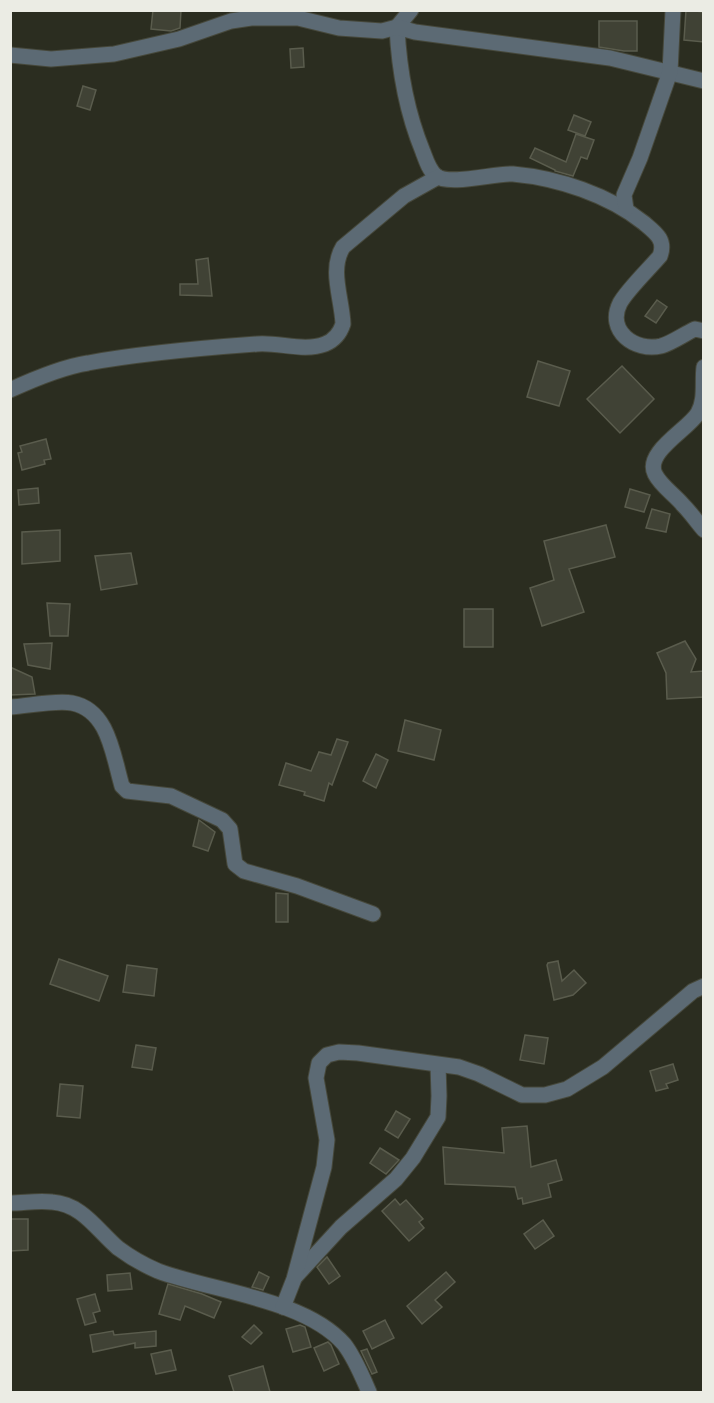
<svg xmlns="http://www.w3.org/2000/svg" width="714" height="1403" viewBox="0 0 714 1403" font-family="Manrope,sans-serif">
<style>
.building{fill:#404235;stroke:#5a5c4d;stroke-width:1.5}
.lines{fill:none;stroke-linecap:round;stroke-linejoin:round}
.minor-casing{stroke:#46483b;stroke-width:17}
.minor{stroke:#5c6a74;stroke-width:15}
</style>
<rect width="100%" height="100%" fill="#2b2d20"/>
<g class="building">
<polygon points="153,10 181,10 180,28 171,31 151,29"/>
<polygon points="686,10 704,12 704,42 684,40"/>
<polygon points="599,21 637,21 637,51 624,51 599,47"/>
<polygon points="303,48 304,67 291,68 290,49"/>
<polygon points="83,86 96,90 90,110 77,106"/>
<polygon points="574,115 591,122 585,136 568,130"/>
<polygon points="576,134 594,140 587,159 581,157 573,176 555,171 555,170 530,158 535,148 566,162"/>
<polygon points="208,258 212,296 180,295 180,284 198,284 196,260"/>
<polygon points="657,300 667,307 656,323 645,316"/>
<polygon points="538,361 570,371 559,406 527,397"/>
<polygon points="622,366 654,399 620,433 587,399"/>
<polygon points="46,439 51,459 44,460 45,464 22,470 18,453 22,452 20,446"/>
<polygon points="38,488 39,503 19,505 18,490"/>
<polygon points="630,489 650,495 644,512 625,507"/>
<polygon points="652,509 670,514 666,532 646,528"/>
<polygon points="606,525 615,557 569,569 584,612 542,626 530,588 554,580 544,541"/>
<polygon points="60,530 60,561 22,564 22,532"/>
<polygon points="131,553 137,584 101,590 95,556"/>
<polygon points="47,603 70,604 68,636 50,636"/>
<rect x="464" y="609" width="29" height="38"/>
<polygon points="685,641 696,659 691,672 704,671 704,697 667,699 666,673 657,653"/>
<polygon points="52,643 50,669 28,665 24,644"/>
<polygon points="10,667 32,677 35,694 10,695"/>
<polygon points="405,720 441,730 434,760 398,751"/>
<polygon points="337,739 348,742 332,785 329,783 324,801 304,795 305,792 279,785 286,763 311,771 319,752 331,755"/>
<polygon points="376,754 388,760 376,788 363,781"/>
<polygon points="199,820 215,832 208,851 193,846"/>
<polygon points="276,893 288,894 288,922 276,922"/>
<polygon points="59,959 108,976 99,1001 50,984"/>
<polygon points="558,961 562,981 574,970 586,983 573,995 554,1000 547,965 548,963"/>
<polygon points="127,965 157,969 154,996 123,992"/>
<polygon points="525,1035 548,1038 544,1064 520,1060"/>
<polygon points="136,1045 156,1048 152,1070 132,1067"/>
<polygon points="673,1064 678,1080 666,1084 668,1088 656,1091 650,1071"/>
<polygon points="60,1084 83,1086 80,1118 57,1116"/>
<polygon points="396,1111 410,1119 398,1138 385,1130"/>
<polygon points="527,1126 531,1167 556,1160 562,1180 548,1184 551,1197 523,1204 522,1198 518,1199 515,1187 445,1184 443,1147 504,1153 502,1128"/>
<polygon points="380,1148 399,1160 386,1174 370,1163"/>
<polygon points="395,1199 400,1205 406,1200 423,1219 419,1222 424,1228 409,1241 382,1211"/>
<polygon points="10,1219 28,1219 28,1250 10,1251"/>
<polygon points="543,1220 554,1236 535,1249 524,1234"/>
<polygon points="327,1257 340,1276 329,1284 317,1267"/>
<polygon points="259,1272 269,1277 263,1290 252,1287"/>
<polygon points="446,1272 455,1282 435,1300 442,1307 422,1324 407,1306"/>
<polygon points="130,1273 132,1289 108,1291 107,1275"/>
<polygon points="168,1284 202,1294 221,1302 214,1318 185,1306 180,1320 159,1314"/>
<polygon points="95,1294 100,1311 93,1313 96,1322 85,1325 77,1299"/>
<polygon points="385,1320 394,1338 372,1349 363,1331"/>
<polygon points="254,1325 262,1333 251,1344 242,1337"/>
<polygon points="300,1325 305,1327 311,1347 293,1352 286,1329"/>
<polygon points="113,1331 114,1335 156,1331 156,1346 135,1348 135,1343 93,1352 90,1335"/>
<polygon points="328,1342 331,1345 339,1364 324,1371 314,1348"/>
<polygon points="367,1349 377,1372 372,1374 361,1351"/>
<polygon points="171,1350 176,1370 156,1374 151,1354"/>
<polygon points="263,1366 270,1392 234,1392 229,1376"/>
</g>
<g class="lines">
<defs>
<g id="minor">
<path d="M411,10L397,27C399,70 407,113 423,152C426,160 429,170 436,176C450,186 495,173 513,174C558,178 609,195 644,223C656,233 666,240 660,256C649,269 628,289 620,303C606,331 635,352 661,346C672,343 684,334 695,329L704,331"/>
<polyline points="10,55 51,59 114,54 179,39 231,21 251,18 298,18 339,28 382,31 397,27 415,32 610,58 704,81"/>
<polyline points="626,209 624,195 640,158 670,72 673,10"/>
<path d="M704,367C702,382 706,399 698,413C689,429 644,452 655,474C661,486 675,495 683,505C691,513 697,522 704,530"/>
<path d="M10,390C34,379 62,367 88,363C142,353 202,348 257,344C279,342 304,352 325,344C335,340 340,333 343,324C342,298 329,270 343,247L404,196L438,177"/>
<path d="M10,707C28,706 55,700 72,703C109,710 113,756 122,786L127,791L171,796L222,820L230,829L235,864L244,871L297,886L373,914"/>
<path d="M10,1203C24,1203 38,1200 52,1202C82,1204 97,1230 118,1248C130,1257 144,1265 158,1271C211,1291 305,1299 344,1344C355,1358 362,1376 369,1392"/>
<polyline points="296,1276 341,1227 396,1179 413,1158 438,1117 439,1096 438,1065"/>
<polyline points="283,1307 294,1279 324,1167 327,1140 316,1078 319,1063 327,1055 339,1052 358,1053 459,1067 479,1074 522,1095 545,1095 567,1089 603,1067 693,991 704,986"/>
</g>
</defs>
<use href="#minor" class="minor-casing"/>
<use href="#minor" class="minor"/>
</g>
<rect width="714" height="1403" fill="none" stroke="#ebece4" stroke-width="24"/>
</svg>
